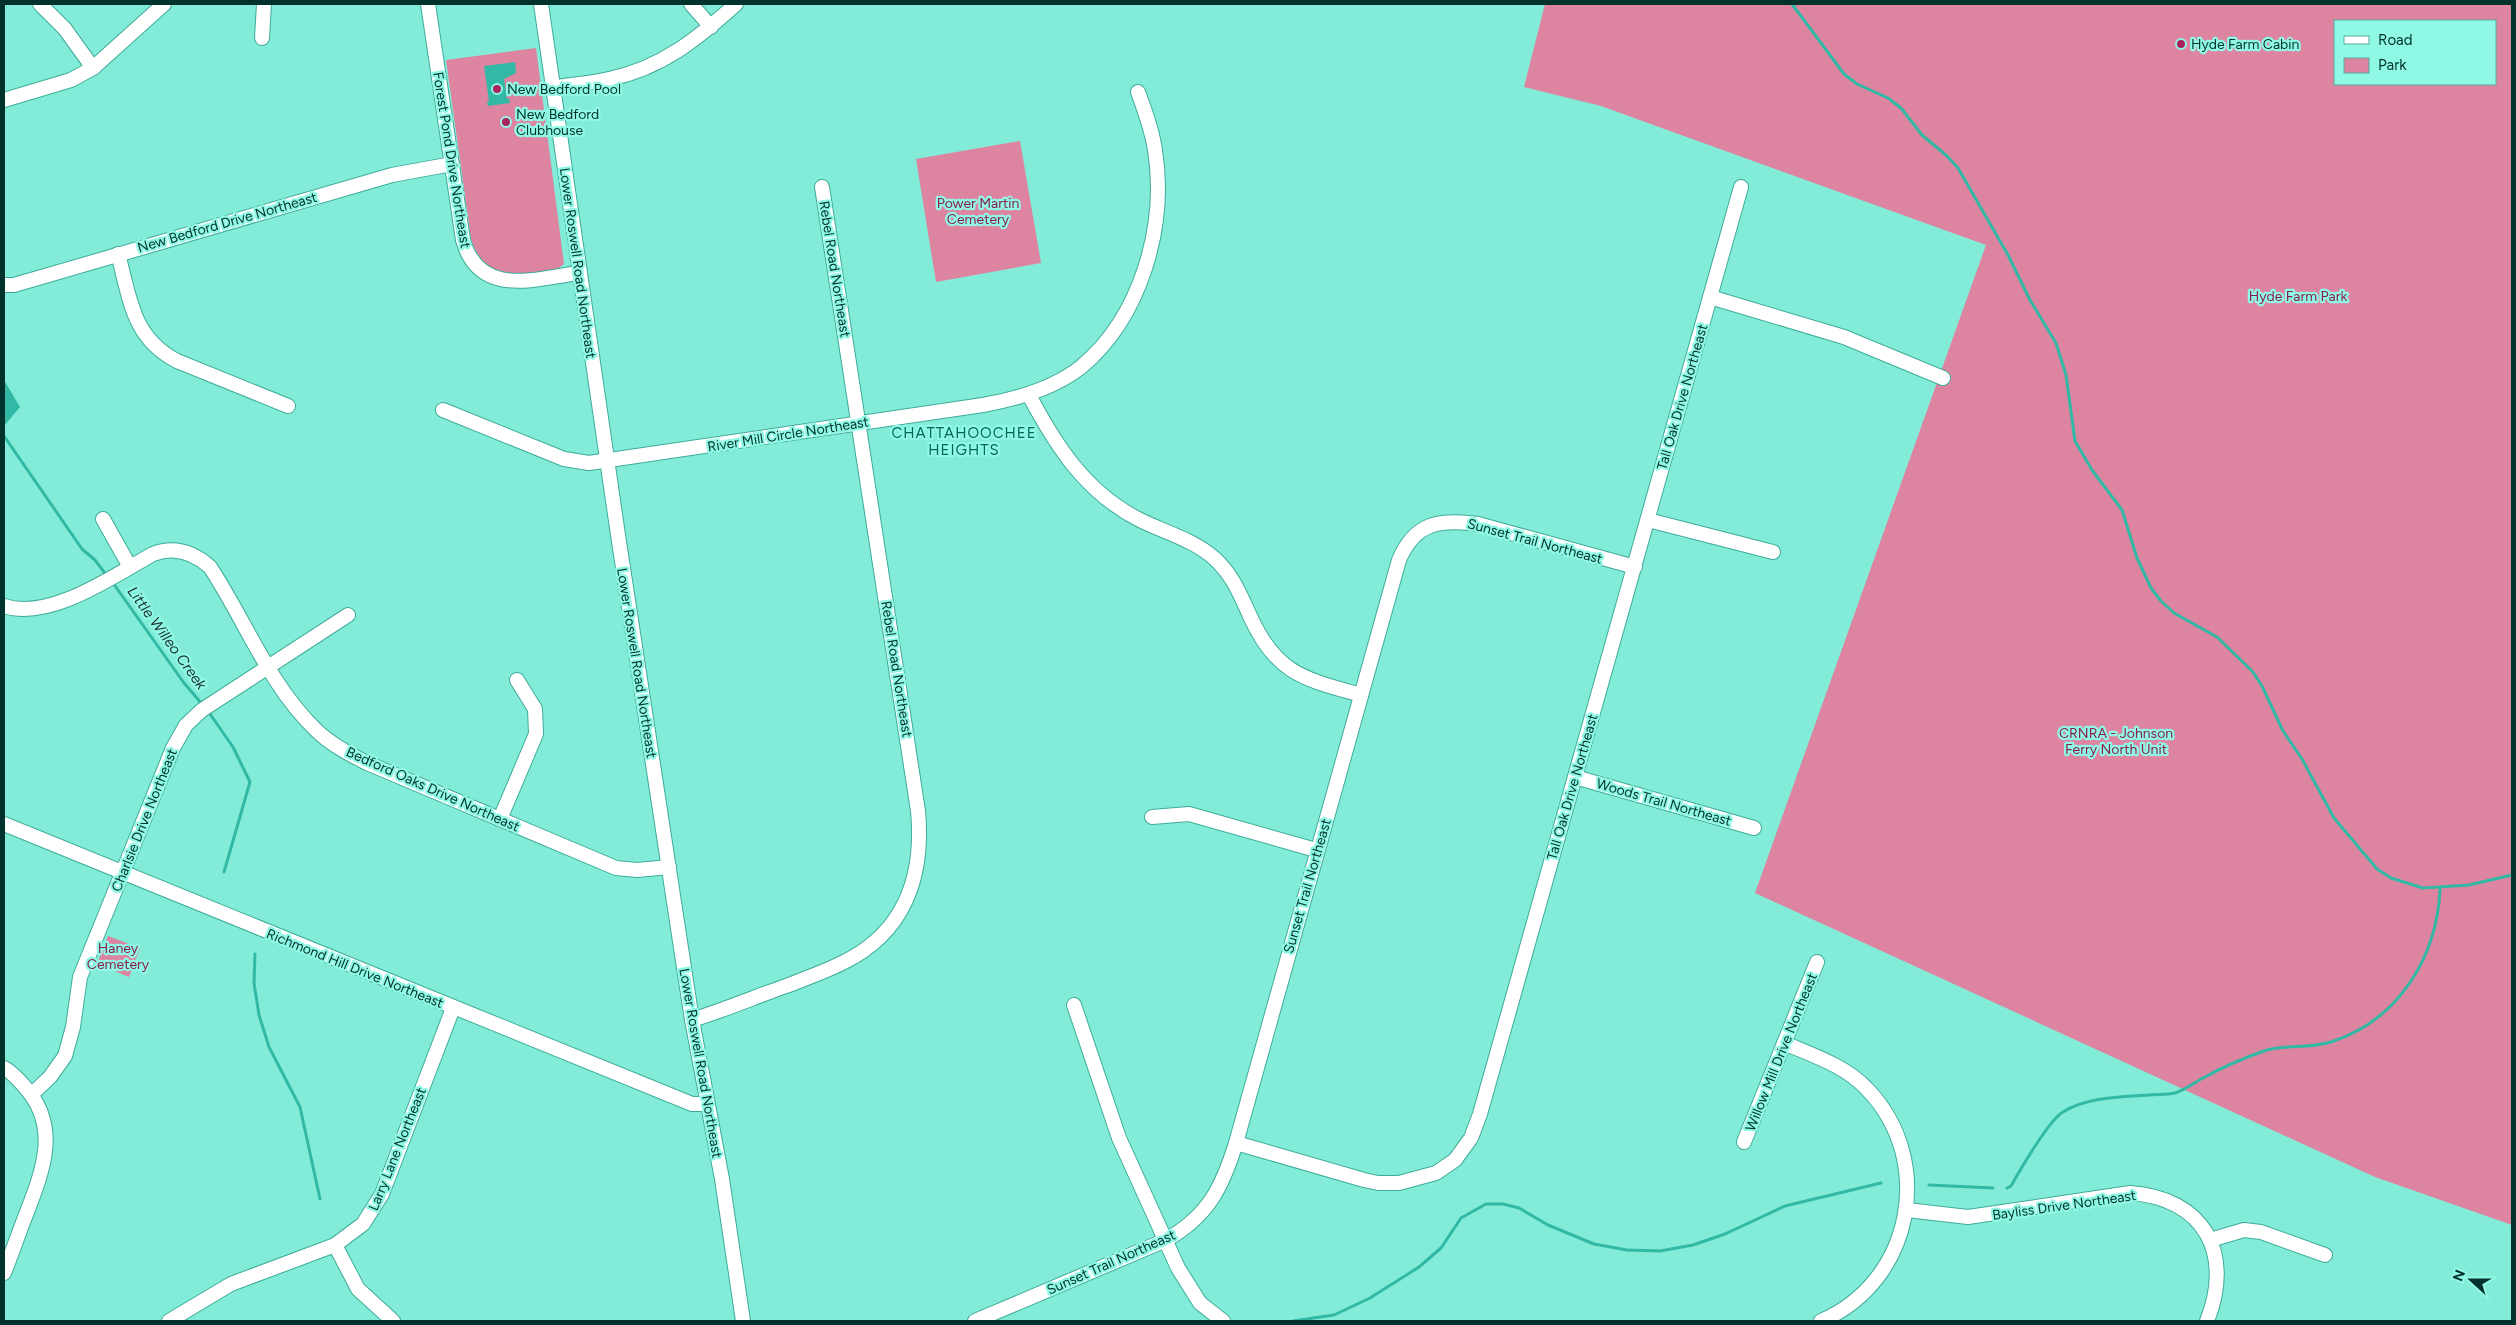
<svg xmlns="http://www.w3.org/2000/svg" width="2516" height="1325" viewBox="0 0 2516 1325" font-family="Figtree,sans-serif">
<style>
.green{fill:#dd84a0;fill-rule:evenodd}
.water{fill:#31b9a5}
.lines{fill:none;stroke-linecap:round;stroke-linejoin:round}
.stream{stroke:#31b9a5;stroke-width:3}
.minor-casing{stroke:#3eac9a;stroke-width:16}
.minor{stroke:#fff;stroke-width:14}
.poi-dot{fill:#ad205e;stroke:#90f9e6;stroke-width:2}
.labels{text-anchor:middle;stroke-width:4.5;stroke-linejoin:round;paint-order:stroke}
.poi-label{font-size:14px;fill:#01322c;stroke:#90f9e6;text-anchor:start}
.street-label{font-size:14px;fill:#01322c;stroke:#90f9e6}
.park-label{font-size:14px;fill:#881c4a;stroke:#90f9e6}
.neighbourhood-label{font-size:15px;letter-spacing:1px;fill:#04665a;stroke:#90f9e6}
.water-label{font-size:15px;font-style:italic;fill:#1d332e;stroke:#90f9e6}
</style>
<rect width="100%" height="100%" fill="#83ecd9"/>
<g class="green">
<path d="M1545,4H2512V1225L2375,1177L1755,893L1986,245L1601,106L1524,87ZM2335,21H2495V84H2335Z"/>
<path d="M536,48L564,264C557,271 548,271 539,272C505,277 483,274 471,239L446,60Z"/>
<polygon points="1020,141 1041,263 936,282 916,159"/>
<polygon points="108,936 140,948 129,977 97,964"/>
</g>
<g class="water">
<polygon points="515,62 516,73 504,79 507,99 509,98 510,103 488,106 487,102 489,101 484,66"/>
<polygon points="4,380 20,407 4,426"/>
</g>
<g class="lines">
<g class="stream">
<polyline points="1792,4 1844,74 1857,84 1888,98 1901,108 1922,135 1947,156 1958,168 2008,255 2030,300 2056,343 2066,375 2075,441 2092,470 2122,510 2137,558 2151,588 2161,601 2174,613 2217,637 2253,672 2262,686 2283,731 2302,759 2334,818 2377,869 2391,878 2423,888 2469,885 2512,875"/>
<polyline points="4,436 82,549 95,560 107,576"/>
<polyline points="113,583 184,683 202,704"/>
<polyline points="208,711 233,747 250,782 224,872"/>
<polyline points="255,954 254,983 259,1015 269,1047 300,1107 320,1199"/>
<polyline points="1929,1185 1993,1188"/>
<path d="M2007,1188L2011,1186C2020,1170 2049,1120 2063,1112C2087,1097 2121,1097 2148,1095C2156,1094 2167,1095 2175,1093C2185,1090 2195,1082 2205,1077C2223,1067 2244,1058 2264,1051C2285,1044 2309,1049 2331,1042C2399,1020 2437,957 2440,889"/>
<polyline points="1293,1321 1334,1315 1370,1298 1419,1267 1441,1248 1461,1218 1486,1204 1503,1204 1519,1208 1548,1225 1594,1244 1627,1250 1660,1251 1693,1245 1725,1234 1785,1206 1881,1183"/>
</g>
<defs>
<g id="minor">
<polyline points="40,4 65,29 93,68"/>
<path d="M428,4L463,240C479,298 535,279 578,273"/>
<polyline points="541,4 618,535 692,1020 722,1179 743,1321"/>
<polyline points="691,4 711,27"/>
<polyline points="262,38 264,4"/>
<path d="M552,88C571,84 591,84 609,79C662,68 697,39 736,4"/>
<polyline points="4,100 71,80 93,68 164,4"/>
<path d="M118,254C130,298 132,338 177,361L288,406"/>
<polyline points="4,285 14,285 392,175 452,164"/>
<polyline points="1710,297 1844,337 1943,378"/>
<path d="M1029,395C1056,446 1086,493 1140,520C1164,532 1194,540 1214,558C1232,574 1240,594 1250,616C1276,674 1304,679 1361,695"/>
<path d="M443,410L564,459L589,463L983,405C1017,399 1053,389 1081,367C1141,317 1167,226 1155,150C1152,130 1145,111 1138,92"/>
<polyline points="103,519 130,567"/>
<polyline points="1648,520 1773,552"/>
<path d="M4,606C50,621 113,576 153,554C174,546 193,552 210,567C245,620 269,685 316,730C330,744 349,754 367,763L616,868L637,870L669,867"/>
<polyline points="1575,777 1754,828"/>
<polyline points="1152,817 1189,814 1316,850"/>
<polyline points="500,819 536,734 535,709 517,680"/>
<polyline points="4,824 692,1104 708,1104"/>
<polyline points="1074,1005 1119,1138 1178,1268 1200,1303 1223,1321"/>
<path d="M692,1020C724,1010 755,997 786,986C804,979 824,972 842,963C905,933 924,876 918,811L822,187"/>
<path d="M1784,1043C1812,1055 1846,1066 1867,1089C1936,1160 1913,1282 1821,1321"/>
<path d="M4,1068C12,1072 18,1079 24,1086C60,1125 44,1168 27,1212C19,1232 12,1253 4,1273"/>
<polyline points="32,1094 50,1077 65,1056 73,1027 80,977 173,748 186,725 202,710 348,615"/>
<polyline points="1744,1142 1817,962"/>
<polyline points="1236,1143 1364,1180 1378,1183 1399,1183 1436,1173 1455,1160 1471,1138 1480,1114 1741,187"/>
<path d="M1907,1210L1968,1217L2130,1193C2204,1198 2234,1253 2207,1321"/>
<polyline points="2210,1240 2244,1230 2261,1232 2325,1255"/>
<polyline points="335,1245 358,1289 393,1321"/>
<polyline points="169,1321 231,1284 335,1245 363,1224 382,1194 453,1008"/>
<path d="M975,1321L1166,1240C1208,1216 1222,1188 1236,1143L1399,560C1415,522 1440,519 1478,524L1635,567"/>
</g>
</defs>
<use href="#minor" class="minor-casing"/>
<use href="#minor" class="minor"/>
</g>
<g class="poi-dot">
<circle cx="2181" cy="44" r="5"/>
<circle cx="497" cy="89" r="5"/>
<circle cx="506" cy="122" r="5"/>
</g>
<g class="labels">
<g class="poi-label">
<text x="2191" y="49">Hyde Farm Cabin</text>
<text x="507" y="94">New Bedford Pool</text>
<text x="516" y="119">New Bedford<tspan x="516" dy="16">Clubhouse</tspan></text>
</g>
<g class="street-label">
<text transform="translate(452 160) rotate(81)" y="5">Forest Pond Drive Northeast</text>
<text transform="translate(227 222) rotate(-16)" y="5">New Bedford Drive Northeast</text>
<text transform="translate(578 263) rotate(82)" y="5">Lower Roswell Road Northeast</text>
<text transform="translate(835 269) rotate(81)" y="5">Rebel Road Northeast</text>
<text transform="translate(1682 397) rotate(-74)" y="5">Tall Oak Drive Northeast</text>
<text transform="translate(788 434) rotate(-9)" y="5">River Mill Circle Northeast</text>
<text transform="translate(1535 541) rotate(15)" y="5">Sunset Trail Northeast</text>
<text transform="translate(637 663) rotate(81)" y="5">Lower Roswell Road Northeast</text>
<text transform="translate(897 669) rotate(81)" y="5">Rebel Road Northeast</text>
<text transform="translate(1572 787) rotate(-74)" y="5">Tall Oak Drive Northeast</text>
<text transform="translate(433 789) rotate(24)" y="5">Bedford Oaks Drive Northeast</text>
<text transform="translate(1664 802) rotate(16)" y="5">Woods Trail Northeast</text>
<text transform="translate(144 820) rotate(-68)" y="5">Charlsie Drive Northeast</text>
<text transform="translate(1307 886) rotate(-74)" y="5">Sunset Trail Northeast</text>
<text transform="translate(355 968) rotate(22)" y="5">Richmond Hill Drive Northeast</text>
<text transform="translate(1781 1052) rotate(-68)" y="5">Willow Mill Drive Northeast</text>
<text transform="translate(701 1063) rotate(80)" y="5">Lower Roswell Road Northeast</text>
<text transform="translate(397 1149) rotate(-68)" y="5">Larry Lane Northeast</text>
<text transform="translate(2064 1205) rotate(-8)" y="5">Bayliss Drive Northeast</text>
<text transform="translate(1111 1262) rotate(-24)" y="5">Sunset Trail Northeast</text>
</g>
<g class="park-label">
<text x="978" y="208">Power Martin<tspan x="978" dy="16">Cemetery</tspan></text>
<text x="2298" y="301">Hyde Farm Park</text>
<text x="2116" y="738">CRNRA - Johnson<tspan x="2116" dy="16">Ferry North Unit</tspan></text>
<text x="118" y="953">Haney<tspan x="118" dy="16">Cemetery</tspan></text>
</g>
<g class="neighbourhood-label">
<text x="964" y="438">CHATTAHOOCHEE<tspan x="964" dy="17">HEIGHTS</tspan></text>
</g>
<g class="water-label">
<text transform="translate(167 638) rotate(54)" y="5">Little Willeo Creek</text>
</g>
</g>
<rect width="2516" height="1325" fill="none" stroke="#01322c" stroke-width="10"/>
<rect x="2334" y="20" width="162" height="65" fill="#90f9e6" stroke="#57a99c"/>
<rect x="2344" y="36" width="25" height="8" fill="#ffffff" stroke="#57a99c"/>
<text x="2378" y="45" font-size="15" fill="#01322c">Road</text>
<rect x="2344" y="58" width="25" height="15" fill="#dd84a0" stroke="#57a99c"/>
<text x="2378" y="70" font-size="15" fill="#01322c">Park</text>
<g transform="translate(2471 1280) rotate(291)" stroke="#90f9e6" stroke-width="4" paint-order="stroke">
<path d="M0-4L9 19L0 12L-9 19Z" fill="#01322c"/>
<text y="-8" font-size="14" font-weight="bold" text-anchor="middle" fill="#01322c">N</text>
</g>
</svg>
